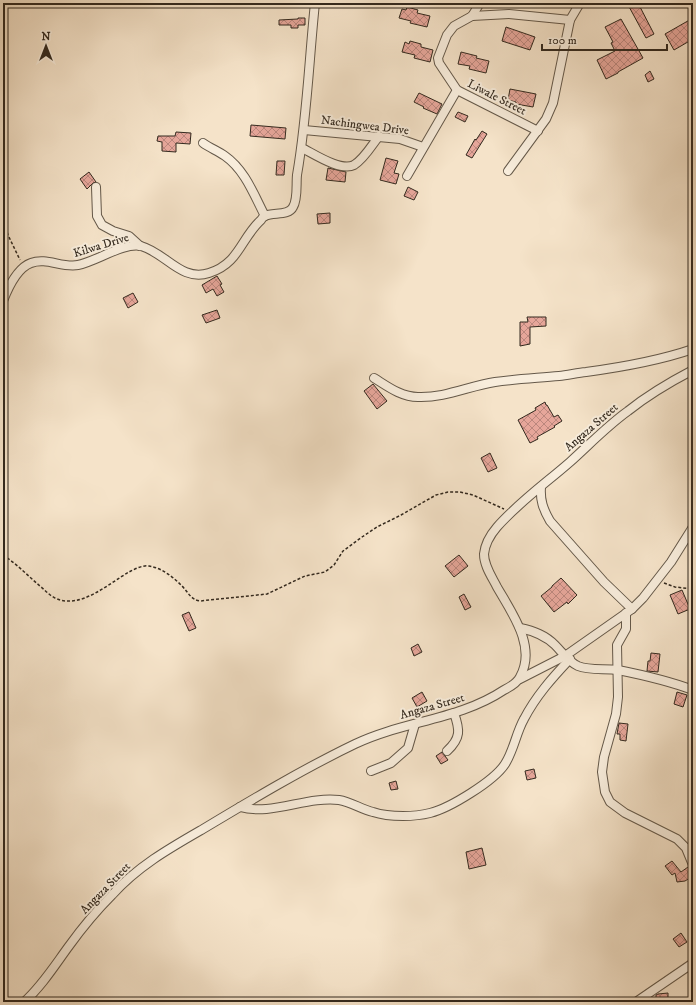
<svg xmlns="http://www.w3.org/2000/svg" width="696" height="1005" viewBox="0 0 696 1005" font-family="'IM FELL DW Pica',serif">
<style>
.building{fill:url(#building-cross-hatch);stroke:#33291e}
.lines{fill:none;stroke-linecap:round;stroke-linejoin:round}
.minor-casing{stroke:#645849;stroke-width:10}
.path{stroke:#33291e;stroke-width:1.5;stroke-dasharray:3 2;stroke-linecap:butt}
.minor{stroke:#f8eddc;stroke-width:8}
.labels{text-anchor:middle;stroke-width:4;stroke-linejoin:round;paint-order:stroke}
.street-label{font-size:12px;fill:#33291e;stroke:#f8eddc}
</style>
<defs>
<pattern id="building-cross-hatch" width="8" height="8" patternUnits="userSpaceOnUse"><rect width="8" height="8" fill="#e6a69a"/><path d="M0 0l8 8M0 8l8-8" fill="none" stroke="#bb877d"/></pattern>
</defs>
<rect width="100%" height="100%" fill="#f5e3c9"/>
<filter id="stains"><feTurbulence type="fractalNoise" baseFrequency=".005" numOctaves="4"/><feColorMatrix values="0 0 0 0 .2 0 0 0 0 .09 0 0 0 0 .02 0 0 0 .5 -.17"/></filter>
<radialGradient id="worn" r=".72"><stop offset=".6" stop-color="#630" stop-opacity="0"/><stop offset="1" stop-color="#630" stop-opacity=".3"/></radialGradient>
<g class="building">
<polygon points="627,3 638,3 654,34 646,38"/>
<polygon points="407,7 418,10 417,13 430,16 427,27 410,23 411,21 399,18 402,9 406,10"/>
<polygon points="298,18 305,18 305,25 298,25 298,28 291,28 291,25 279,25 279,20 298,19"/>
<polygon points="693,18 693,39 674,50 665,34"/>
<polygon points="621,19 643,58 618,72 618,73 606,79 597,60 615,51 611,43 613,42 605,27"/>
<polygon points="506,27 535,37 530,50 502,41"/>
<polygon points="410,41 421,44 421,47 433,50 430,62 414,58 415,55 402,52 405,42 409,44"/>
<polygon points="461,52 477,56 476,58 489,61 486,73 469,69 470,66 458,64"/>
<polygon points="650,71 654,79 648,82 645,75"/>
<polygon points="510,89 536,94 533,107 516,104 516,102 508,100"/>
<polygon points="419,93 442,104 437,114 423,108 424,107 414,102"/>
<polygon points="458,112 468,116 465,122 455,117"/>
<polygon points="251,125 286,128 285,139 250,136"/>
<polygon points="482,131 487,134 472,158 466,155 475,139 476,140"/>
<polygon points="176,132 191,133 190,144 176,143 176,152 162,151 162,142 157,141 158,136 175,136"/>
<polygon points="386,158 398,161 394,173 399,174 396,184 380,180"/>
<polygon points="277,161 285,161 284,175 276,175"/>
<polygon points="328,168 346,172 345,182 326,180"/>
<polygon points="89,172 96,182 93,183 87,189 80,179"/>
<polygon points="408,187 418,192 414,200 404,196"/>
<polygon points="330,213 330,223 318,224 317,214"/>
<polygon points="217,276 222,284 220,285 224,292 217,296 213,289 206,293 202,285"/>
<polygon points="133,293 138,302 128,308 123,298"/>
<polygon points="217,310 220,318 206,323 202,315"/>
<polygon points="527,317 546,317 546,326 530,327 530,344 520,346 520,322 528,322"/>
<polygon points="373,384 387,401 377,409 364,391"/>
<polygon points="545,402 546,405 547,405 554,417 558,415 562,421 554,426 555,427 537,437 538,439 530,443 518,420 536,410 535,408"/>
<polygon points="490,453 497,468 488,472 481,458"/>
<polygon points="459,555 468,566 454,577 445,566"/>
<polygon points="561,578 577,595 568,604 567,602 554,612 541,596 552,587 552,586"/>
<polygon points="682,590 690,609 678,614 670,595"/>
<polygon points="464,594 471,607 465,610 459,597"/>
<polygon points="189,612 196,628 189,631 182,615"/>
<polygon points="418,644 422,652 414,656 411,648"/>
<polygon points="651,653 660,654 658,672 647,671 648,661 650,661"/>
<polygon points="422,692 427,701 417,707 412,698"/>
<polygon points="677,692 687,695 683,707 674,704"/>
<polygon points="619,723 628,724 626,741 620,740 620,734 617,734"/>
<polygon points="442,752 448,760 441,764 436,756"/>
<polygon points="534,769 536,778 527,780 525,771"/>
<polygon points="396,781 398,789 391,790 389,783"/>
<polygon points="482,848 486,865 469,869 466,852"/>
<polygon points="672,861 681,872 688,867 693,876 685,881 677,882 675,873 672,875 665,866"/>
<polygon points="681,933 687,942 679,947 673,939"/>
<polygon points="668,993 668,1002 656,1002 656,995 658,994"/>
</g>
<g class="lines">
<defs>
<g id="minor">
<polyline points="480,3 472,16 454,26 447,35 438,58 439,63 457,90 538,131"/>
<polyline points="472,16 509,14 570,20"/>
<polyline points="304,130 400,139 423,147"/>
<path d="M203,143C210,148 218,151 225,156C245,170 254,195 265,216"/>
<path d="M302,148C314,154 341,172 354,165C364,159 372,145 379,136"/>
<polyline points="508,171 546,119 553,103 570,20 580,3"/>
<polyline points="407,176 457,90"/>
<polyline points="96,187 97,216 102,225 113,231 129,236 140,246"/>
<path d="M3,301C8,288 17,268 31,263C46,257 62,268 78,265C95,262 124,242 141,246C166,253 181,282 209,273C239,264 241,238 261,220C262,218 263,217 265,216C273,212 289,216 293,207C298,199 296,184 297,175C307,118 309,60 315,3"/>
<path d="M374,378C387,386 401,397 418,397C445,398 469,386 495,382C516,379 538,378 559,376C568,375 577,373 586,372C623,367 658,361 693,349"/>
<path d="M541,487C540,500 543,509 550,521L604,582L632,609"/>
<polyline points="626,613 626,629 617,645 618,697 616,714 604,757 602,772 605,792 610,802 625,813 677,839 686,848 693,865"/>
<path d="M520,628C534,631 545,635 555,645C562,652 569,662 578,666C590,671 605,668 618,670C643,675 669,681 693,690"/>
<polyline points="520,679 565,656 632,609 643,598 671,562 693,527"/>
<path d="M447,751C461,738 460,730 454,713"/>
<polyline points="371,771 391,763 408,748 415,724"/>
<path d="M240,807C271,816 307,796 339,800C351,802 361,809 373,812C382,815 393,816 403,816C411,816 422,815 430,813C450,808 494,781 505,764C514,750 516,733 524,719C536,696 552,678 570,659"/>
<path d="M24,1002C42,986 55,965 69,946C82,928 97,910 112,895C138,866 170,848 203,829C253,799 303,769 355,744C403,721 459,720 504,690C510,687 517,683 520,677C537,647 512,613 497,587C492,577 484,566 484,554C485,544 491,534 497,527C519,502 546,483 570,462C589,445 607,426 628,411C648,395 670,382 693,370"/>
<polyline points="636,1002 693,963"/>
<polyline points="691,1002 693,1001"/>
</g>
</defs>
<use href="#minor" class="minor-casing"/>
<g class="path">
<polyline points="3,218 8,235 20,260"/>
<path d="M3,555C17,564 28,576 40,586C45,590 49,595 55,598C80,610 108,584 129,572C135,569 142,565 149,566C162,568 173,577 182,586C188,592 191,600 200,601L267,594L305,576L325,572L334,565L343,551L362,537L377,527L401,515L436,495L448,492H460L473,495L504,509"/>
<polyline points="664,583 675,587 693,589"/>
</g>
<use href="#minor" class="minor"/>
</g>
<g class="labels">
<g class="street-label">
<text transform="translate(497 97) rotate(27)" y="4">Liwale Street</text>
<text transform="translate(365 125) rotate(7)" y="4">Nachingwea Drive</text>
<text transform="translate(101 245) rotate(-17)" y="4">Kilwa Drive</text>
<text transform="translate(591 427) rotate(-41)" y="4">Angaza Street</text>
<text transform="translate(432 706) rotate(-16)" y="4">Angaza Street</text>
<text transform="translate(105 888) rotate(-46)" y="4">Angaza Street</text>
</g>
</g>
<rect width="696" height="1005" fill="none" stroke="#f5e3c9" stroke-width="16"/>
<rect x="4" y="4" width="688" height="997" fill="none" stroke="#33291e" stroke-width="2"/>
<rect x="8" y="8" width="680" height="989" fill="none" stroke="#33291e"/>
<g transform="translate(46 46)" stroke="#f8eddc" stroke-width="3" paint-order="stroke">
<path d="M0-3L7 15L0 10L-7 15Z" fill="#33291e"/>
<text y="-6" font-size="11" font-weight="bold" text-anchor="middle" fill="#33291e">N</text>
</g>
<path d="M542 44v6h125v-6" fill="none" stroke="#33291e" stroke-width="2"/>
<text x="548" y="44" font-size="12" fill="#33291e" stroke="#f8eddc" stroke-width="3" paint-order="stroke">100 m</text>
<rect width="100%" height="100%" filter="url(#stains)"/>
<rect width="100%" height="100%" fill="url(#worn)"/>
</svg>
